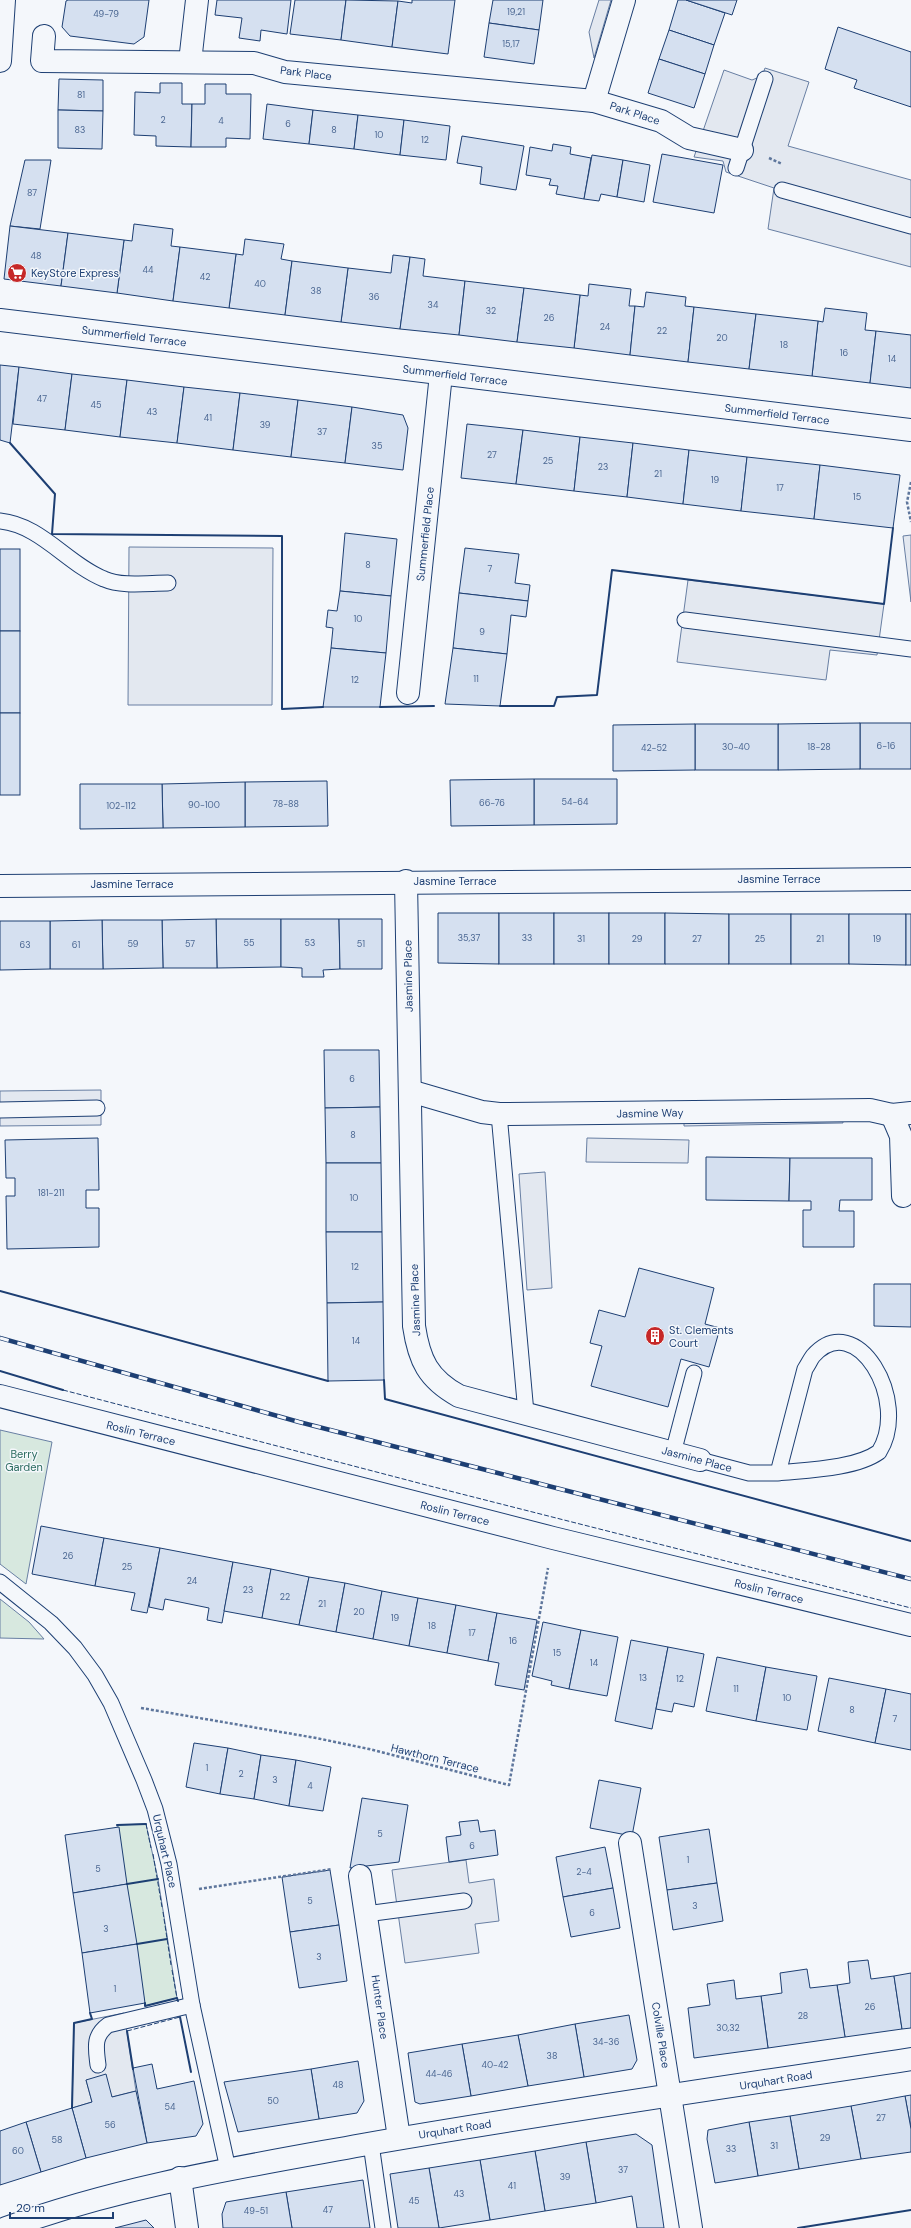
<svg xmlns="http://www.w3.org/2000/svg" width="911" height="2228" viewBox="0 0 911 2228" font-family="'DM Sans',sans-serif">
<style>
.green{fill:#d7e8df;stroke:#687fa3}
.parking{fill:#e3e8f0;stroke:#687fa3}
.building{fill:#d5e0f0;stroke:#1d3f73}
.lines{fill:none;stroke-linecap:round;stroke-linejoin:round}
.service-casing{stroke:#1d3f73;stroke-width:17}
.minor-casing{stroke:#1d3f73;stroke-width:24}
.tertiary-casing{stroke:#1d3f73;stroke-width:24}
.path{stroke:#5e769c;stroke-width:2.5;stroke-dasharray:3 2;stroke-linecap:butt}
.service{stroke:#f4f7fb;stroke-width:15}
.minor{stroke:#f4f7fb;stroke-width:22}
.tertiary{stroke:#f4f7fb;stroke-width:22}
.rail-casing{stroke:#1d3f73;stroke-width:4.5}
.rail{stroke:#f4f7fb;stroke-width:3;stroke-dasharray:9;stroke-linecap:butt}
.fence{stroke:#1d3f73;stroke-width:1;stroke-dasharray:5 2;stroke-linecap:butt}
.wall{stroke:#1d3f73;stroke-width:2}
.labels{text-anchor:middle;stroke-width:3;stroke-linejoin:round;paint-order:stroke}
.number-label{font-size:9px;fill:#4b6792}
.street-label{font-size:11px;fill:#1d3f73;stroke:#f4f7fb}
.poi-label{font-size:11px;fill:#1d3f73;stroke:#f4f7fb;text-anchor:start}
.park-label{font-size:11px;fill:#2c6c60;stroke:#f4f7fb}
</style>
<rect width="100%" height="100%" fill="#f4f7fb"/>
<g class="green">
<polygon points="0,1430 52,1442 26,1584 0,1564"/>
<polygon points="0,1599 29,1622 44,1639 0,1638"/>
<polygon points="146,1824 158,1879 177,1998 145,2006 117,1825"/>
</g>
<g class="parking">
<polygon points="599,0 611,0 594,58 589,32"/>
<polygon points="765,68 809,82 788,146 911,180 911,267 768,229 774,188 726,172 723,161 694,157 724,70 752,80 762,76"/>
<polygon points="911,535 911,602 903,536"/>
<polygon points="129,547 273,548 272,705 128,705"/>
<polygon points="688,580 884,604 877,655 830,650 826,680 677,662"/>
<polygon points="101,1090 101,1125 0,1126 0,1091"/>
<polygon points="842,1114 843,1123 684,1126 684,1115"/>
<polygon points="587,1138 689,1140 688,1163 586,1162"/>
<polygon points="545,1172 552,1288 527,1290 519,1174"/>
<polygon points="466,1860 469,1883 494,1879 499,1921 475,1924 479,1953 405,1963 392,1870"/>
<polygon points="124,2013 136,2091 112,2097 86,2080 92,2102 72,2108 74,2023"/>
</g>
<g class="building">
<polygon points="68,0 149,0 144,37 134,44 70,36 62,27 66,1"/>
<polygon points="217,0 291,0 287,34 261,30 260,41 239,38 242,18 215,15"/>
<polygon points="295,0 346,0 341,40 290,34"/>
<polygon points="346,0 398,1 392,47 341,40"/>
<polygon points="412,0 455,0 448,54 392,47 398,1 412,3"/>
<polygon points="493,0 543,0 539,30 489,23"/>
<polygon points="678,0 686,0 725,13 714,45 669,30"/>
<polygon points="686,0 737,0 732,15"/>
<polygon points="489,23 539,30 534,64 484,57"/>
<polygon points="838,27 911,52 911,107 854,88 857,80 825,69"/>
<polygon points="669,30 714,45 705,74 659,59"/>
<polygon points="659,59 705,74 694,108 648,93"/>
<polygon points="59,79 103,80 103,111 58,110"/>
<polygon points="160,83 182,83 182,104 192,104 191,147 156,146 156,136 134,135 135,92 160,93"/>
<polygon points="205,84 226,84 226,94 251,94 250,139 226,138 226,147 191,147 192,104 205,104"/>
<polygon points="267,104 313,110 309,144 263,139"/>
<polygon points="58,110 103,111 102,149 58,148"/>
<polygon points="313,110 358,115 354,149 309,144"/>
<polygon points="358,115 404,120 400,155 354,149"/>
<polygon points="404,120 450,126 446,160 400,155"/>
<polygon points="462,136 524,146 516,190 480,184 482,167 457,163"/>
<polygon points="553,144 571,147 570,154 591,158 584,199 556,194 558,186 549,185 551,179 526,175 530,147 552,151"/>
<polygon points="662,154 723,165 714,213 653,202"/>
<polygon points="592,155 623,160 617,197 601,194 599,201 584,199"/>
<polygon points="25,160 51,160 40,229 10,226"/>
<polygon points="623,160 650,165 644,202 617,197"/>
<polygon points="134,224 173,229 171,246 180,247 173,301 117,293 124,240 132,241"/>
<polygon points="10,226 68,233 61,286 4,279"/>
<polygon points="68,233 124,240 117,293 61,286"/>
<polygon points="245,239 284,244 281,259 292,261 285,315 229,308 236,254 243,255"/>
<polygon points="180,247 236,254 229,308 173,301"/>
<polygon points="393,255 410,257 400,329 341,322 348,268 391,273"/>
<polygon points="410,257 425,259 423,276 465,281 459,335 400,329"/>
<polygon points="292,261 348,268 341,322 285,315"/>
<polygon points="465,281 524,288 517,342 459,335"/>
<polygon points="589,284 631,289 629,306 635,306 630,355 574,348 580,295 588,296"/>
<polygon points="524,288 580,295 574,348 517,342"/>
<polygon points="646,292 686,297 685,306 694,307 688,362 630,355 635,306 644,307"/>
<polygon points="694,307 756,314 749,369 688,362"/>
<polygon points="825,308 867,313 865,330 876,331 870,383 812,376 818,321 823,322"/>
<polygon points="756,314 818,321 812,376 749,369"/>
<polygon points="876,331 911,335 911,388 870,383"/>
<polygon points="0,365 19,367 10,443 0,440"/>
<polygon points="19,367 72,374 65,430 13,424"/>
<polygon points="72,374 127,380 120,437 65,430"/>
<polygon points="127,380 184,387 177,443 120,437"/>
<polygon points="184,387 240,393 233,450 177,443"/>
<polygon points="240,393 298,400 291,457 233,450"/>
<polygon points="298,400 352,407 345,463 291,457"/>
<polygon points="352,407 403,415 408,428 403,470 345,463"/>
<polygon points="467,424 523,430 516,484 461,478"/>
<polygon points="523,430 580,437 574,491 516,484"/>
<polygon points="580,437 633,443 627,497 574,491"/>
<polygon points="633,443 689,450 683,504 627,497"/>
<polygon points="689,450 747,457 741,511 683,504"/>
<polygon points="747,457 820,465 814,519 741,511"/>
<polygon points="820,465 900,475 893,528 814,519"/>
<polygon points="345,533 397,539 391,596 340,591"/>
<polygon points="465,548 519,554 515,583 530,585 528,601 459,593"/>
<rect x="0" y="549" width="20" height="82"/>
<polygon points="340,591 391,596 386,653 331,648 333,628 326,627 328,610 337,611"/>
<polygon points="459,593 528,601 526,617 511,615 507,654 453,648"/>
<rect x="0" y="631" width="20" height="82"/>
<polygon points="331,648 386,653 380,707 323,707"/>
<polygon points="453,648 507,654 500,706 445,704"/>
<rect x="0" y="713" width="20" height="82"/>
<rect x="860" y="723" width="51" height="46"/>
<polygon points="860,723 860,769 778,770 778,724"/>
<rect x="695" y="724" width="83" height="46"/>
<polygon points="695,724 695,770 613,771 613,725"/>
<polygon points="534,779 617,779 617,824 534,825"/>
<polygon points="534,779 534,825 451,826 450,780"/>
<polygon points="327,781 328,826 245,827 245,782"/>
<polygon points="245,782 245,827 163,828 162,784"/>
<polygon points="80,784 162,784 163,828 80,829"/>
<polygon points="438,913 499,913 499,964 438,963"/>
<rect x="499" y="913" width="55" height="51"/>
<rect x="554" y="913" width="55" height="51"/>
<rect x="609" y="913" width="56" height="51"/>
<polygon points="665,913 729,914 729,964 665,964"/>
<rect x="729" y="914" width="62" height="50"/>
<rect x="791" y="914" width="58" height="50"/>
<polygon points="849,914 906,914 906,965 849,964"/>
<rect x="906" y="914" width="5" height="51"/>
<polygon points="216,919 281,919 281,967 217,968"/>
<polygon points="216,919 217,968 163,968 162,920"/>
<polygon points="281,919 339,919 340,969 323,970 324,977 302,977 302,968 281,967"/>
<polygon points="339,919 382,919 382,969 340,969"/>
<polygon points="102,920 162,920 163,968 103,969"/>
<polygon points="102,920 103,969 50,969 50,921"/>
<polygon points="0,921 50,921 50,969 0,970"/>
<polygon points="324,1050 379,1050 380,1107 325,1108"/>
<polygon points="380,1107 381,1163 326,1163 325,1108"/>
<polygon points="98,1138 99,1190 86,1190 86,1208 99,1208 99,1247 7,1249 6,1196 15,1196 15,1178 6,1178 5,1140"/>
<polygon points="706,1157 790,1158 789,1201 706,1200"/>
<polygon points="790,1158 872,1158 872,1200 840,1200 839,1211 854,1211 854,1247 803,1247 803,1210 811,1210 811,1201 789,1201"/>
<polygon points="326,1163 381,1163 382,1232 326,1232"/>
<polygon points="326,1232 382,1232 383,1302 327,1303"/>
<polygon points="639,1268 714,1288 705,1324 720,1328 709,1367 681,1359 668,1407 591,1386 602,1346 590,1343 599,1310 625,1317"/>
<polygon points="874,1284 911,1284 911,1327 874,1326"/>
<polygon points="383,1302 384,1380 328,1381 327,1303"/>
<polygon points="41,1526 104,1538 95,1586 32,1574"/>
<polygon points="104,1538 160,1548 147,1613 131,1610 135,1593 95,1586"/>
<polygon points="160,1548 233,1562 222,1623 207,1620 209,1608 165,1599 163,1610 149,1607"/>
<polygon points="233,1562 271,1569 262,1618 224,1611"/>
<polygon points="271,1569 309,1577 299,1625 262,1618"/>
<polygon points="309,1577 345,1583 336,1632 299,1625"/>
<polygon points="345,1583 382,1591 373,1639 336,1632"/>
<polygon points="382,1591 418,1598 409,1646 373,1639"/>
<polygon points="418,1598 456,1605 447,1653 409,1646"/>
<polygon points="456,1605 497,1613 488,1661 447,1653"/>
<polygon points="497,1613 537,1620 524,1690 495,1685 499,1663 488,1661"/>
<polygon points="543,1622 581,1630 569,1689 551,1685 552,1681 532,1676"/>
<polygon points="581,1630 618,1637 607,1696 569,1689"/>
<polygon points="631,1640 668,1647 652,1729 615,1721"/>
<polygon points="668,1647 704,1654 694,1707 674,1703 672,1712 656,1709"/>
<polygon points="717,1657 766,1667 756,1721 706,1711"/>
<polygon points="766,1667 817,1676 807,1730 756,1721"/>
<polygon points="829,1678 886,1689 875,1743 818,1731"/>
<polygon points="886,1689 911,1694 911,1750 875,1743"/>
<polygon points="194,1743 228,1748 220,1794 186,1787"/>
<polygon points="228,1748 261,1755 254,1799 220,1794"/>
<polygon points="261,1755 296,1760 289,1806 254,1799"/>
<polygon points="296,1760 331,1767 323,1811 289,1806"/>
<polygon points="599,1780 641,1788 632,1836 590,1828"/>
<polygon points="362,1798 408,1805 399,1862 350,1868"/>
<polygon points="478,1820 480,1832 495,1830 498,1855 449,1862 446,1837 461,1835 459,1822"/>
<polygon points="119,1827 127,1884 73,1893 65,1835"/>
<polygon points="709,1829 717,1883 667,1890 659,1837"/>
<polygon points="605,1847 613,1888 563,1897 556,1857"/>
<polygon points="330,1870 339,1925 290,1932 282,1877"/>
<polygon points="717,1883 723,1921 673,1930 667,1890"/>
<polygon points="127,1884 137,1944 82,1953 73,1893"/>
<polygon points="613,1888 620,1928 571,1937 563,1897"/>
<polygon points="339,1925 347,1981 299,1988 290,1932"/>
<polygon points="137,1944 145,2003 90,2013 82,1953"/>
<polygon points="868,1960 871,1979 894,1976 902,2029 845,2037 837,1985 850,1983 848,1962"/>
<polygon points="807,1969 810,1988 837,1985 845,2037 768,2048 761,1996 782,1993 780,1973"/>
<polygon points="911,1973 911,2028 902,2029 894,1976"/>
<polygon points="734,1980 736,1999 761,1996 768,2048 694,2058 688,2008 710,2005 707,1984"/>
<polygon points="629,2015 637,2060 632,2069 584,2077 575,2024"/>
<polygon points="575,2024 584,2077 528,2086 518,2035"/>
<polygon points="518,2035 528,2086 471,2096 462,2044"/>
<polygon points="462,2044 471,2096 420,2104 415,2102 408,2053"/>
<polygon points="358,2061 364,2101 357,2113 319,2119 311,2069"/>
<polygon points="152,2064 157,2089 194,2081 203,2124 196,2136 147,2143 133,2068"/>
<polygon points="311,2069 319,2119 238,2132 224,2082"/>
<polygon points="106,2074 112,2097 136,2091 147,2143 86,2158 72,2108 92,2102 86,2080"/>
<polygon points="911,2095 911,2129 905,2096"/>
<polygon points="905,2096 911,2129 911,2152 861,2159 851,2106"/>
<polygon points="851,2106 861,2159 799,2169 790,2116"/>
<polygon points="72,2108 86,2158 41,2172 26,2122"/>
<polygon points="790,2116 799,2169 758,2176 749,2122"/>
<polygon points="26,2122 41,2172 0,2185 0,2131"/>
<polygon points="749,2122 758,2176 715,2183 707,2139 708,2130"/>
<polygon points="636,2134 652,2145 664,2228 637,2228 632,2196 596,2203 586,2142"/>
<polygon points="586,2142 596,2203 545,2211 535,2151"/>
<polygon points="535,2151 545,2211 490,2220 480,2160"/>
<polygon points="480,2160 490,2220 439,2228 429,2168"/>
<polygon points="429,2168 439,2228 398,2228 390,2174"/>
<polygon points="363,2180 370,2228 292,2228 286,2192"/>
<polygon points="286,2192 292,2228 223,2228 222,2214 226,2202"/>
<polygon points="146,2220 154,2228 115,2228"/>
</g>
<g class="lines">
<defs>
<g id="service">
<polyline points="736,168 765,79"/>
<polyline points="782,190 911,226"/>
<path d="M0,521C41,525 67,564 104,579C122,587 148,583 168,583"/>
<polyline points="685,620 911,649"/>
<polyline points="0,1110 97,1108"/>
<polyline points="499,1114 526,1413"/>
<polyline points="673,1453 694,1373"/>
<path d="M700,1460L749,1473H778L805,1369C808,1365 810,1360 813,1356C856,1307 911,1401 879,1452C855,1469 807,1470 778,1473"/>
<polyline points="0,1582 51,1623 75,1648 95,1675 111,1703 144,1780 155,1809 169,1864 192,2005 228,2169"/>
<polyline points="366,1914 464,1901"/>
<path d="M98,2065C96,2048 93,2036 108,2025L192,2005"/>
<polyline points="371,2144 383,2228"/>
</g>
<g id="minor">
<polyline points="44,36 42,61 254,63 285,72 594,101 661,121 689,138 742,150"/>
<polyline points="190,62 197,0"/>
<polyline points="594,101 624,0"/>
<polyline points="0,320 911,430"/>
<polyline points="408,693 441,374"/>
<path d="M406,881L414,1326C419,1360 428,1379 459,1396L700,1460"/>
<polyline points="0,886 911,879"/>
<polyline points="410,1091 482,1112 499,1114 870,1110 892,1115 911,1113"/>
<polyline points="892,1115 901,1136 903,1196"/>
<polyline points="0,1396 553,1538 911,1625"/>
<polyline points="630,1843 691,2228"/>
<polyline points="360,1876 399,2138"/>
<polyline points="180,2178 187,2228"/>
</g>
<g id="tertiary">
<polyline points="0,61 4,0"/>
<path d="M6,2228C121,2186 241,2167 362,2145C544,2113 728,2087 911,2059"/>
</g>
</defs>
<use href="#service" class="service-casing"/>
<use href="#minor" class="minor-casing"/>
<use href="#tertiary" class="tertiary-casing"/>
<g class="path">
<polyline points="769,158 782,164"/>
<polyline points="911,482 907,502 911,522"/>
<polyline points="141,1708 316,1738 369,1749 509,1785 548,1568"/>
<polyline points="199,1889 332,1869"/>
</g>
<use href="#service" class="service"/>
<use href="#minor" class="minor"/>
<use href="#tertiary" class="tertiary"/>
<defs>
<polyline id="rail" points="0,1338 299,1422 911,1579"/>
</defs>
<use href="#rail" class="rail-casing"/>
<use href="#rail" class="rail"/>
<g class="fence">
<polyline points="63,1390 430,1486 911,1608"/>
<polyline points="146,1824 151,1848"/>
<polyline points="153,1854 162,1907"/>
<polyline points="163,1912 171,1965"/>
<polyline points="172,1970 177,1998"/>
<polyline points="127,2031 180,2017"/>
</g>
<g class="wall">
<polyline points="10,443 55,494 52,534 282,536 282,709 323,707"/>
<polyline points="500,706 554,706 557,697 597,695 612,570 884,604 893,528"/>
<polyline points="380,707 434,706"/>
<polyline points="0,1291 328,1381"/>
<polyline points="0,1371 63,1390"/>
<polyline points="384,1380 385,1399 911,1541"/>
<polyline points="117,1825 146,1824"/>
<polyline points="127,1884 158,1879"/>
<polyline points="137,1944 167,1939"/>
<polyline points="145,2003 145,2006 177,1998 178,2001"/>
<polyline points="180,2017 191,2072"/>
<polyline points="127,2031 133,2069"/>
<polyline points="72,2108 74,2023 92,2019 90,2013"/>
<polyline points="798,2228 911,2210"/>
</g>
</g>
<defs>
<symbol id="supermarket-disc" viewBox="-11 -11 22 22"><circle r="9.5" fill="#c62828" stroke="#f4f7fb"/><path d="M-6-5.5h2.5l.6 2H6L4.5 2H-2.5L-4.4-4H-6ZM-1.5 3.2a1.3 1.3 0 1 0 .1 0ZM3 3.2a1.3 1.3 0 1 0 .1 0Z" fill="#fff"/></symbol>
<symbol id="building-disc" viewBox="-11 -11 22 22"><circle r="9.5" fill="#c62828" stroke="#f4f7fb"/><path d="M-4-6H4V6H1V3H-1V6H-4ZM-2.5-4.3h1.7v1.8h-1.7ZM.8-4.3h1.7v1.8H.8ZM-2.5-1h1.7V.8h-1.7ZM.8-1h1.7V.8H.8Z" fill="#fff"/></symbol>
</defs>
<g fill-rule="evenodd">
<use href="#supermarket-disc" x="6" y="262" width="22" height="22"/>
<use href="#building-disc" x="644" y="1325" width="22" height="22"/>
</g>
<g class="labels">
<g class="number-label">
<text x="516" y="15">19,21</text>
<text x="106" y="17">49-79</text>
<text x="511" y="47">15,17</text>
<text x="81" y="98">81</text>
<text x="163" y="123">2</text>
<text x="221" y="124">4</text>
<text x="288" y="127">6</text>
<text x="80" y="133">83</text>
<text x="334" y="133">8</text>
<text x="379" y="138">10</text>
<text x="425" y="143">12</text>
<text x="32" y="196">87</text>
<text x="36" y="259">48</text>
<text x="148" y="273">44</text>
<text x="205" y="280">42</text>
<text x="260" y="287">40</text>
<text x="316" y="294">38</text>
<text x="374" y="300">36</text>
<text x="433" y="308">34</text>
<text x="491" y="314">32</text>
<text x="549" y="321">26</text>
<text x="605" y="330">24</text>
<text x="662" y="334">22</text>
<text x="722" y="341">20</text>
<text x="784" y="348">18</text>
<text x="844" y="356">16</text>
<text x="892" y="362">14</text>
<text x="42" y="402">47</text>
<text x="96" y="408">45</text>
<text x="152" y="415">43</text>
<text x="208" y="421">41</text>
<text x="265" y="428">39</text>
<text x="322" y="435">37</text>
<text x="377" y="449">35</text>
<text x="492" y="458">27</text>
<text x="548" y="464">25</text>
<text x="603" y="470">23</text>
<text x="658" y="477">21</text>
<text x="715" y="483">19</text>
<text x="780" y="491">17</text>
<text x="857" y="500">15</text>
<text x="368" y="568">8</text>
<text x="490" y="572">7</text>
<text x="358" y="622">10</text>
<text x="482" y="635">9</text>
<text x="476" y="682">11</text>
<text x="355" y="683">12</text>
<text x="886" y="749">6-16</text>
<text x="736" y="750">30-40</text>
<text x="819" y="750">18-28</text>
<text x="654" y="751">42-52</text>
<text x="575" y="805">54-64</text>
<text x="492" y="806">66-76</text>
<text x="286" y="807">78-88</text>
<text x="204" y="808">90-100</text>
<text x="121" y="809">102-112</text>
<text x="469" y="941">35,37</text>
<text x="527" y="941">33</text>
<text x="581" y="942">31</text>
<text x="637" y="942">29</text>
<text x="697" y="942">27</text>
<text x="760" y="942">25</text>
<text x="820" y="942">21</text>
<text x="877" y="942">19</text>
<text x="249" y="946">55</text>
<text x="310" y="946">53</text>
<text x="133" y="947">59</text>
<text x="190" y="947">57</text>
<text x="361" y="947">51</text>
<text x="25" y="948">63</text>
<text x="76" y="948">61</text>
<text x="352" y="1082">6</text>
<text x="353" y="1138">8</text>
<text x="51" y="1196">181-211</text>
<text x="354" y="1201">10</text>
<text x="355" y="1270">12</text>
<text x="356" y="1344">14</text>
<text x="68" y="1559">26</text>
<text x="127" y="1570">25</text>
<text x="192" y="1584">24</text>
<text x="248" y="1593">23</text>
<text x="285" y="1600">22</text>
<text x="322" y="1607">21</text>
<text x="359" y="1615">20</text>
<text x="395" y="1621">19</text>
<text x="432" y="1629">18</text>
<text x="472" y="1636">17</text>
<text x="513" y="1644">16</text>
<text x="557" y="1656">15</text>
<text x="594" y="1666">14</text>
<text x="643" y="1681">13</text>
<text x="680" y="1682">12</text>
<text x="736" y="1692">11</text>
<text x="787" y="1701">10</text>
<text x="852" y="1713">8</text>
<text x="895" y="1722">7</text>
<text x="207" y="1771">1</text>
<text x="241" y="1777">2</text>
<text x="275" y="1783">3</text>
<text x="310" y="1789">4</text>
<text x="380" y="1837">5</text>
<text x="472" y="1849">6</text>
<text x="688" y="1863">1</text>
<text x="98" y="1872">5</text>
<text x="584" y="1875">2-4</text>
<text x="310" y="1904">5</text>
<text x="695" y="1909">3</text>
<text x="592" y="1916">6</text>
<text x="106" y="1932">3</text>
<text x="319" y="1960">3</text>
<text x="115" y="1992">1</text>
<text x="870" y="2010">26</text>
<text x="803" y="2019">28</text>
<text x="728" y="2031">30,32</text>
<text x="606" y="2045">34-36</text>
<text x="552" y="2059">38</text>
<text x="495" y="2068">40-42</text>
<text x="439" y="2077">44-46</text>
<text x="338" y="2088">48</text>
<text x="273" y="2104">50</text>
<text x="170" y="2110">54</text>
<text x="881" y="2121">27</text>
<text x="110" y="2128">56</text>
<text x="825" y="2141">29</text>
<text x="57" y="2143">58</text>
<text x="774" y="2149">31</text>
<text x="731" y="2152">33</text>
<text x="18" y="2154">60</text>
<text x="623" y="2173">37</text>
<text x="565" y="2180">39</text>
<text x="512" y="2189">41</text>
<text x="459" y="2197">43</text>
<text x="414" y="2204">45</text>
<text x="328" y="2213">47</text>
<text x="256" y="2214">49-51</text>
</g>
<g class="street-label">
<text transform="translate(306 73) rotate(7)" y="4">Park Place</text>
<text transform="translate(635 113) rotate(18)" y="4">Park Place</text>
<text transform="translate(134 336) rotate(7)" y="4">Summerfield Terrace</text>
<text transform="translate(455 375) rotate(7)" y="4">Summerfield Terrace</text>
<text transform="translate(777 414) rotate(7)" y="4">Summerfield Terrace</text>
<text transform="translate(425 534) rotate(-84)" y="4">Summerfield Place</text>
<text x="779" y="883">Jasmine Terrace</text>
<text x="455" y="885">Jasmine Terrace</text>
<text x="132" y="888">Jasmine Terrace</text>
<text transform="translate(408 976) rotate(-91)" y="4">Jasmine Place</text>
<text transform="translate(650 1113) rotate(-1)" y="4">Jasmine Way</text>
<text transform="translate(415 1300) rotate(-92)" y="4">Jasmine Place</text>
<text transform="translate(141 1433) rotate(14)" y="4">Roslin Terrace</text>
<text transform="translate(697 1459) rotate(15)" y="4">Jasmine Place</text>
<text transform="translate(455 1513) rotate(14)" y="4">Roslin Terrace</text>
<text transform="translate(769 1591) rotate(14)" y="4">Roslin Terrace</text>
<text transform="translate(435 1758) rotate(14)" y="4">Hawthorn Terrace</text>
<text transform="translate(165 1851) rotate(77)" y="4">Urquhart Place</text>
<text transform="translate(380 2007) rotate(82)" y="4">Hunter Place</text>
<text transform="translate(661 2035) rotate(81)" y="4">Colville Place</text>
<text transform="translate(776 2080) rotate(-9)" y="4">Urquhart Road</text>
<text transform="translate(455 2129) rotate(-9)" y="4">Urquhart Road</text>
</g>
<g class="poi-label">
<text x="31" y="277">KeyStore Express</text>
<text x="669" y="1334">St. Clements<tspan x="669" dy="13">Court</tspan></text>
</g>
<g class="park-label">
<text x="24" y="1458">Berry<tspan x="24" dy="13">Garden</tspan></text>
</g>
</g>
<path d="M10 2212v6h103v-6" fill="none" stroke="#1d3f73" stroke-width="2"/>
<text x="16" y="2212" font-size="12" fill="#1d3f73" stroke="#f4f7fb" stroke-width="3" paint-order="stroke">20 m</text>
</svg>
